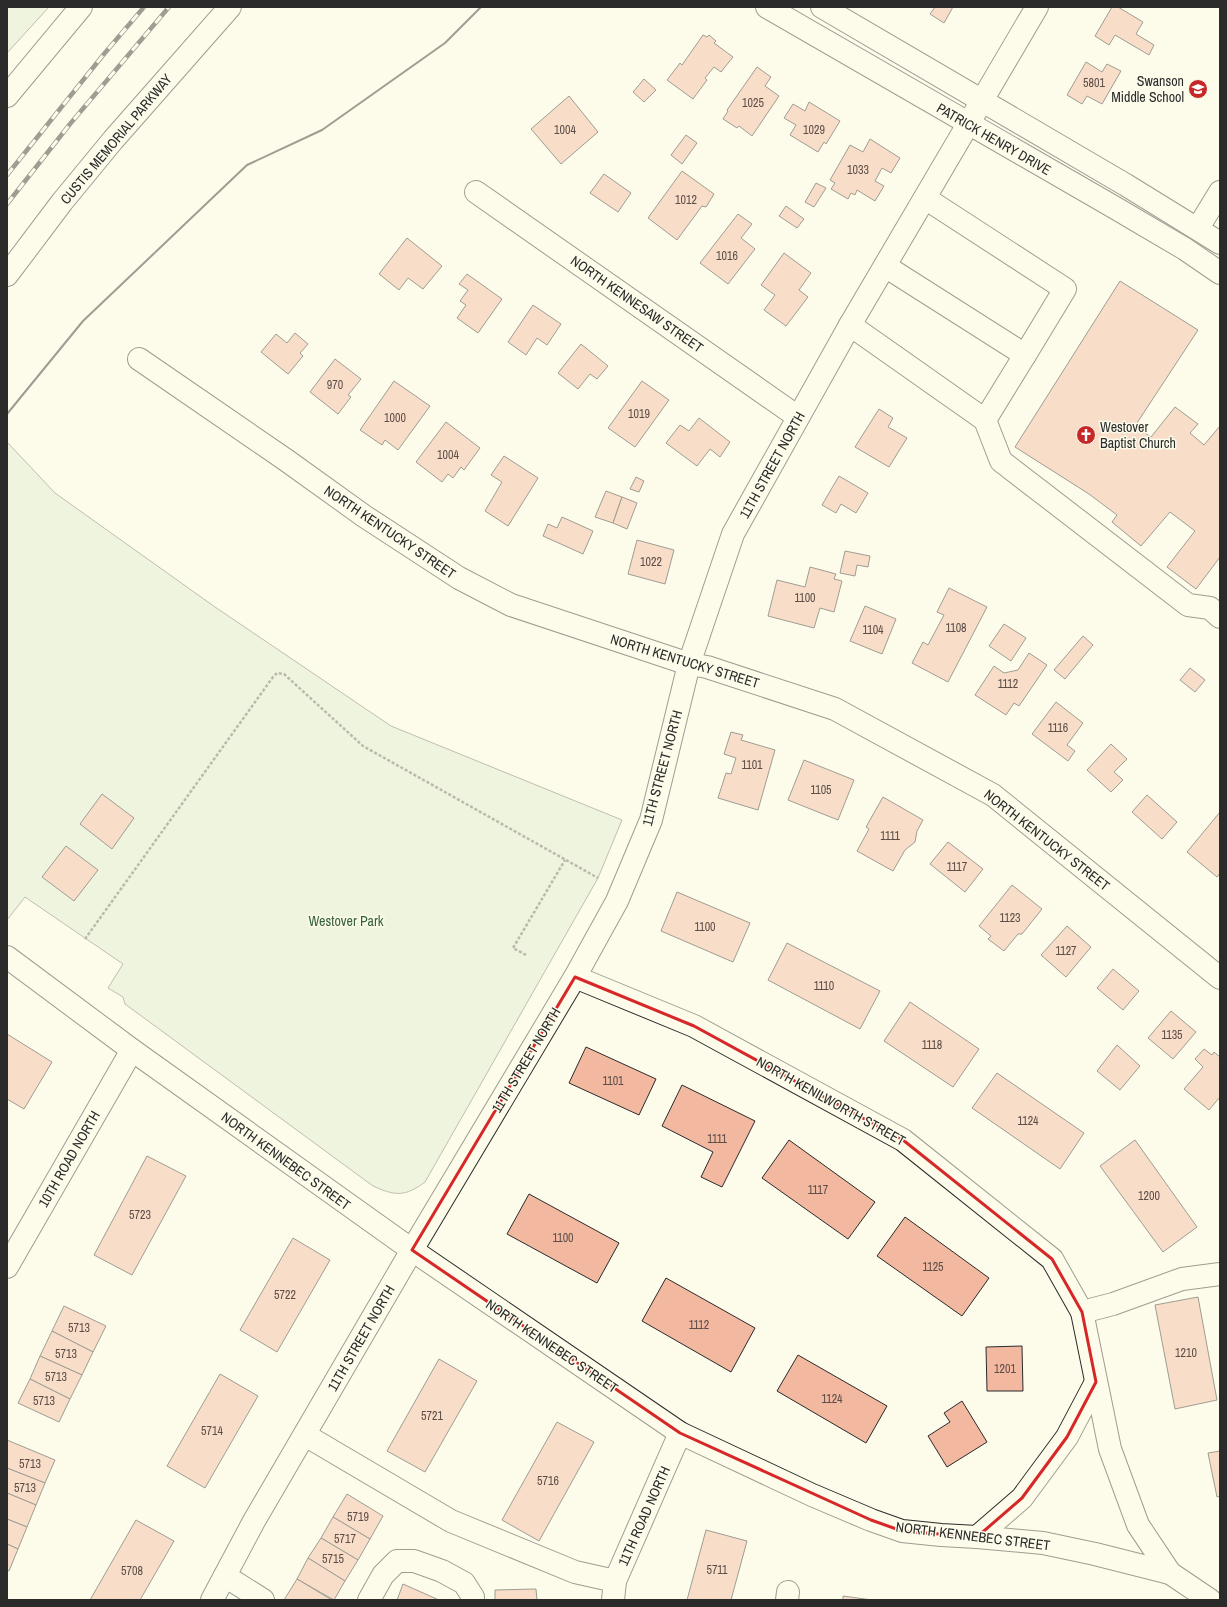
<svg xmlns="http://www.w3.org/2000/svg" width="1227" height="1607" viewBox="0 0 1227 1607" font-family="'Archivo Narrow',sans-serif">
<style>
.green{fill:#deebd1;stroke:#74746e}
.building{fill:#f2b8a0;stroke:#2b2b2b}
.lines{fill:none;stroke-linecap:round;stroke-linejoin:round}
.minor-casing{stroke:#2b2b2b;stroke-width:24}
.highway-casing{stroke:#2b2b2b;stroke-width:24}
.path{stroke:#6a6964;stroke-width:2.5;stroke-dasharray:3 2;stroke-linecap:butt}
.minor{stroke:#fdfbea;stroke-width:22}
.highway{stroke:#fdfbea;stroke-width:22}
.rail-casing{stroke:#2b2b2b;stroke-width:4.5}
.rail{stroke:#fdfbea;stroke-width:3;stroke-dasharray:9;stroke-linecap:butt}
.wall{stroke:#2b2b2b;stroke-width:2}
.marked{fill:none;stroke:#d62828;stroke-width:3;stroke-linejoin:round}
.labels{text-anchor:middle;stroke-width:3;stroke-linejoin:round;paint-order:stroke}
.number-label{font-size:12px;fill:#5d4e48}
.poi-label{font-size:14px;fill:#2b2b2b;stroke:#fdfbea;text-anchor:end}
.street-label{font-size:14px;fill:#2b2b2b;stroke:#fdfbea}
.park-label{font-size:14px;fill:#34623c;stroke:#fdfbea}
</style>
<rect width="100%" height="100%" fill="#fdfbea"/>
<g class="green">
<polygon points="7,7 49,7 7,53"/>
<path d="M7,442L55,493L215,607L391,726L622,820L598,878L425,1182C405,1197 395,1196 373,1186L125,1004L123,997L108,988L123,964L25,897L7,920Z"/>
</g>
<g class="building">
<polygon points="935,7 953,7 944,23 930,14"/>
<polygon points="1112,7 1118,7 1143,22 1136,34 1154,45 1149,55 1115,35 1109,45 1095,36"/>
<polygon points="703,35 707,37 709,35 716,41 714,43 733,57 721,72 714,67 705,78 707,80 693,99 667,80 680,63 682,65"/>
<polygon points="1086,62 1102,72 1107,64 1121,71 1102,104 1087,96 1082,104 1067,95"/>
<polygon points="757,67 771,77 765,86 779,96 752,136 739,126 737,128 723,119 728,111 727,110"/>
<polygon points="644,79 656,90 644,102 633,92"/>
<polygon points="569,96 598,132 561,164 531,129"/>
<polygon points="809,102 840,121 826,144 824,142 818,152 790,135 796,125 784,118 793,104 805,111"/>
<polygon points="686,135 697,143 682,164 671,155"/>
<polygon points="870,139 900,158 891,173 882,168 875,181 884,186 875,201 857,190 855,195 851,193 848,199 831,189 835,183 830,180 850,145 863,152"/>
<polygon points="682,171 714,194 706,207 702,206 677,240 648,218"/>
<polygon points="604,174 631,193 618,212 590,193"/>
<polygon points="816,183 826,188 814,207 805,202"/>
<polygon points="786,206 804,219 797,228 779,216"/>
<polygon points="738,214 752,224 741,238 755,249 728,284 700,263"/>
<polygon points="407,238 442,266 423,289 408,278 399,290 379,274"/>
<polygon points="784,253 811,273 799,290 808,297 786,326 764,310 775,295 761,285"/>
<polygon points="467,274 502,299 478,333 457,318 466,305 460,301 468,290 459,284"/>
<polygon points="1120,281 1198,330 1135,426 1151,437 1175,407 1198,424 1190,433 1204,445 1220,426 1220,557 1196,589 1167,567 1195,531 1170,512 1141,546 1112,522 1117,515 1089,494 1015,447"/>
<polygon points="533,305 561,324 547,345 537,338 526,355 508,342"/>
<polygon points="295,333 308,344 300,353 303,356 288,374 261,352 276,334 287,343"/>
<polygon points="581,344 608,366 597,379 590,374 578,389 558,373"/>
<polygon points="335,359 361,379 348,395 351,397 338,414 310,392"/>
<polygon points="394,381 430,406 398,450 385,440 382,445 360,430"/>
<polygon points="642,381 669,400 635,447 608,428"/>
<polygon points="879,409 893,418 888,427 907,438 889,467 855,447"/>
<polygon points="699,418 730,442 720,457 710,449 697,466 666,443 680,425 689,431"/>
<polygon points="446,422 480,448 464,470 461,467 453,478 448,474 442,482 416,462"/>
<polygon points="504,456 538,478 508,526 485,511 502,482 491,475"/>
<polygon points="839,476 868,493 856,513 841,504 836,513 822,505"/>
<polygon points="636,477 644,481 639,492 630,489"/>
<polygon points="606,491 622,497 613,523 595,517"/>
<polygon points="622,497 637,503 627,529 613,523"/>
<polygon points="562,517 593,531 583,554 543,536 548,524 557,528"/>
<polygon points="637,540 674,550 665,584 628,574"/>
<polygon points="845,551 870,556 868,567 857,565 855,576 840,573"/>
<polygon points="810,567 836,574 834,579 842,581 834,612 820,608 814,628 768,616 777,580 805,587"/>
<polygon points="949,588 987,607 948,682 912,663 923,642 928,645 944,615 937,612"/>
<polygon points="865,606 896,619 882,654 850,641"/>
<polygon points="1004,624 1026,638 1011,661 989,646"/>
<polygon points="1083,636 1093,645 1065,679 1054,670"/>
<polygon points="1029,653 1047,665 1019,706 1014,703 1006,715 975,695 994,666 1004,673 1018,670"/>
<polygon points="1190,668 1205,680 1195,692 1180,680"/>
<polygon points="1056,702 1083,723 1067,745 1075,751 1068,761 1032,734"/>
<polygon points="731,732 743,735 741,740 775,750 758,810 718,798 726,773 731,774 736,758 724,754"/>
<polygon points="1111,744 1127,759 1114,772 1123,780 1111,792 1087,770"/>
<polygon points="804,760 854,780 838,820 788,800"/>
<polygon points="102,794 134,818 112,849 80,824"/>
<polygon points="1147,795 1177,822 1162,839 1132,812"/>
<polygon points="883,797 923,820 917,831 915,842 905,850 893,871 857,851 869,829 866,827"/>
<polygon points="1220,812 1220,873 1217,877 1187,852"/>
<polygon points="948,842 983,869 965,892 930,864"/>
<polygon points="66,846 98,870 74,901 42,877"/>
<polygon points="1012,885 1042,909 1022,934 1018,934 1004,951 988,939 991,936 979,926"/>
<polygon points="677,892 750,923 733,962 661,931"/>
<polygon points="1067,926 1091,947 1066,977 1041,955"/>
<polygon points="787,943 880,991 860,1029 768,980"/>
<polygon points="1113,969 1139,991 1123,1010 1097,988"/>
<polygon points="910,1002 979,1049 953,1087 884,1041"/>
<polygon points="1171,1011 1196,1032 1173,1059 1148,1038"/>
<polygon points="7,1034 52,1062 24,1109 7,1099"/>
<polygon points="1117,1045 1140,1066 1120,1090 1097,1071"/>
<polygon points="586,1047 656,1079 639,1115 569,1083"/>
<polygon points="1204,1049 1212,1055 1214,1052 1220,1057 1220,1097 1209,1110 1184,1089 1203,1067 1195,1059"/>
<polygon points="997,1073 1084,1133 1060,1169 972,1108"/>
<polygon points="682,1085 755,1121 722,1187 701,1177 713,1152 662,1126"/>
<polygon points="789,1140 875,1202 848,1239 762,1178"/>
<polygon points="1135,1140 1197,1227 1163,1252 1100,1166"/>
<polygon points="147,1156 186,1176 132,1275 94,1255"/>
<polygon points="529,1194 619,1243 597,1283 507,1234"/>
<polygon points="905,1217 989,1278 962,1316 877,1256"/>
<polygon points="293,1238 330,1260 277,1352 240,1330"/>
<polygon points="666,1278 755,1328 731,1372 642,1321"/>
<polygon points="1198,1297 1217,1400 1175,1409 1155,1305"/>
<polygon points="64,1306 106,1326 93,1352 52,1331"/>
<polygon points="52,1331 93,1352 82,1375 40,1356"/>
<polygon points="1022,1346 1023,1391 987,1391 986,1347"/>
<polygon points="798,1355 887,1406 866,1443 777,1391"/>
<polygon points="40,1356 82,1375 70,1399 30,1379"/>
<polygon points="439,1359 477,1381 425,1472 387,1451"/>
<polygon points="220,1374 258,1396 205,1488 167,1466"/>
<polygon points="30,1379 70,1399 59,1422 18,1403"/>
<polygon points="962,1401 987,1442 947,1467 928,1436 950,1422 944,1413"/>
<polygon points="557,1422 594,1442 539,1541 502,1520"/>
<polygon points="7,1440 55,1460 45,1483 7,1468"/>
<polygon points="1220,1451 1220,1496 1217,1497 1208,1453"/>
<polygon points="7,1468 45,1483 36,1505 7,1493"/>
<polygon points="7,1493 36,1505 27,1527 7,1519"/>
<polygon points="347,1494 383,1516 370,1539 333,1517"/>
<polygon points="333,1517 370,1539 358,1560 321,1538"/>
<polygon points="7,1519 27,1527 18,1549 7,1544"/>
<polygon points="136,1520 174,1541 140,1600 90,1600"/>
<polygon points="706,1530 747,1541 731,1600 687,1600"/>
<polygon points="321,1538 358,1560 345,1581 308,1558"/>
<polygon points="7,1544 18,1549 9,1571 7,1570"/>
<polygon points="308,1558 345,1581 334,1600 297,1579"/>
<polygon points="297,1579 332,1600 284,1600"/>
<polygon points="403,1584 439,1600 397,1600"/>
<polygon points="536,1589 537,1600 495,1600 495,1590"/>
<polygon points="843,1596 872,1600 843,1600"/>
</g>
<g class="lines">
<defs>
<g id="minor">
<polyline points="767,7 1112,206 1185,249 1220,273"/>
<polyline points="822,7 1126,185 1220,243"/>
<polyline points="476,192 798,417"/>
<polyline points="925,198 1065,289 1025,355"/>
<polyline points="1198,228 1220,192"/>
<polyline points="885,266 1025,355 985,420"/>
<polyline points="850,325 985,420 1001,461 1188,605 1210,608 1220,617"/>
<polyline points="139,359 286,460 364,516 459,578 511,605 689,664 707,667 835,709 993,795 1220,978"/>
<polyline points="7,957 132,1050 412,1250 680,1433 812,1495 871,1520 902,1531 941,1535 977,1537 1043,1543 1095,1554 1170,1573"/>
<polyline points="575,977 694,1026 903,1140 1052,1259 1082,1312 1110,1449 1138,1525 1170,1573 1210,1600"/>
<polyline points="7,1267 132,1050"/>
<polyline points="1082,1312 1113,1304 1182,1279 1220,1274"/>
<polyline points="305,1435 451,1521 575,1572 615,1581"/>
<polyline points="977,1537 1022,1498 1067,1437 1096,1382"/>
<polyline points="225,1576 263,1600"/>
<polyline points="212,1600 254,1521 412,1250 575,977 617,901 651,820 689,664 733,534 850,325 1037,7"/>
<polyline points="369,1600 383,1575 397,1561 414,1561 442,1571 464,1583 473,1597 473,1600"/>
<polyline points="613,1600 615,1581 680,1433"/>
<polyline points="787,1600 788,1592"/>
</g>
<g id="highway">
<polyline points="7,96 81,7"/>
<polyline points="7,275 62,202 113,140 230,7"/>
</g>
</defs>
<use href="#minor" class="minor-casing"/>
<use href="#highway" class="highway-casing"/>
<g class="path">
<polyline points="85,939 273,677 277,673 284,674 363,746 598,878"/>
<polyline points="526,955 513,948 565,860"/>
</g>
<use href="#minor" class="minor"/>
<use href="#highway" class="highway"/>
<defs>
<g id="rail">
<polyline points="7,175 104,54 144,7"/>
<polyline points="7,204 70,124 169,7"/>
</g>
</defs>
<use href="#rail" class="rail-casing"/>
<use href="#rail" class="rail"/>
<polyline class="wall" points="7,414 83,321 247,165 322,130 445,43 481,7"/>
</g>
<path d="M0 0H1227V1607H0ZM575,977L694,1026L903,1140L1052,1259L1082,1312L1096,1382L1067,1437L1022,1498L977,1537L902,1531L871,1520L680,1433L412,1250Z" fill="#fdfbea" fill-opacity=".55" fill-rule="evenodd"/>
<path class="marked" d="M575,977L694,1026L903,1140L1052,1259L1082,1312L1096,1382L1067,1437L1022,1498L977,1537L902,1531L871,1520L680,1433L412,1250Z"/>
<defs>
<symbol id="school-disc" viewBox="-11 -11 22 22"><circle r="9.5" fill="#c62828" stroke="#fdfbea"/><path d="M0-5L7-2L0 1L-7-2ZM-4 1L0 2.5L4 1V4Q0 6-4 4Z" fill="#fff"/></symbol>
<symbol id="church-disc" viewBox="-11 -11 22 22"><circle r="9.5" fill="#c62828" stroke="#fdfbea"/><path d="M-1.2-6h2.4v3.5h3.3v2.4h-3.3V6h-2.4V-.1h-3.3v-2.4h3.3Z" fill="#fff"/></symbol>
</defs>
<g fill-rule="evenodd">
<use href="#school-disc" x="1187" y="78" width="22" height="22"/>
<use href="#church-disc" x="1075" y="424" width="22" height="22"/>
</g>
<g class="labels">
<g class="number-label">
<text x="1094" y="87">5801</text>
<text x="753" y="107">1025</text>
<text x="565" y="134">1004</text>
<text x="814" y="134">1029</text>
<text x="858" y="174">1033</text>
<text x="686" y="204">1012</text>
<text x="727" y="260">1016</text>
<text x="335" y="389">970</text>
<text x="639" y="418">1019</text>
<text x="395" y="422">1000</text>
<text x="448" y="459">1004</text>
<text x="651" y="566">1022</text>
<text x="805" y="602">1100</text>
<text x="956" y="632">1108</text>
<text x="873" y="634">1104</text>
<text x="1008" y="688">1112</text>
<text x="1058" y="732">1116</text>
<text x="752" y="769">1101</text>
<text x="821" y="794">1105</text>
<text x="890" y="840">1111</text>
<text x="957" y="871">1117</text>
<text x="1010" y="922">1123</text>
<text x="705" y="931">1100</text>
<text x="1066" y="955">1127</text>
<text x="824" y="990">1110</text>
<text x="1172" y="1039">1135</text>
<text x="932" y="1049">1118</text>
<text x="613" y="1085">1101</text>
<text x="1028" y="1125">1124</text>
<text x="717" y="1143">1111</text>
<text x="818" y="1194">1117</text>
<text x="1149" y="1200">1200</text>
<text x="140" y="1219">5723</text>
<text x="563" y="1242">1100</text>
<text x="933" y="1271">1125</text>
<text x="285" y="1299">5722</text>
<text x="699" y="1329">1112</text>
<text x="79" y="1332">5713</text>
<text x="1186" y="1357">1210</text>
<text x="66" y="1358">5713</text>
<text x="1005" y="1373">1201</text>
<text x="56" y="1381">5713</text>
<text x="832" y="1403">1124</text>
<text x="44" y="1405">5713</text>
<text x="432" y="1420">5721</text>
<text x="212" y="1435">5714</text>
<text x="30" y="1468">5713</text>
<text x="548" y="1485">5716</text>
<text x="25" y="1492">5713</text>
<text x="358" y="1521">5719</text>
<text x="345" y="1543">5717</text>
<text x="333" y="1563">5715</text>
<text x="717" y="1574">5711</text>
<text x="132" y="1575">5708</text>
</g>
<g class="poi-label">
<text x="1184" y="86">Swanson<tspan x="1184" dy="16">Middle School</tspan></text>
<text x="1100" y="432" text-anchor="start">Westover<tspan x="1100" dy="16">Baptist Church</tspan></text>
</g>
<g class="street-label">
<text transform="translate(116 139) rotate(-50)" y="5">CUSTIS MEMORIAL PARKWAY</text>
<text transform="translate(994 139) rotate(30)" y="5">PATRICK HENRY DRIVE</text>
<text transform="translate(637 304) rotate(35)" y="5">NORTH KENNESAW STREET</text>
<text transform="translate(772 465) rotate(-61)" y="5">11TH STREET NORTH</text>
<text transform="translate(390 532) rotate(34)" y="5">NORTH KENTUCKY STREET</text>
<text transform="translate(685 661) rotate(17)" y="5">NORTH KENTUCKY STREET</text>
<text transform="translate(662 768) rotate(-75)" y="5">11TH STREET NORTH</text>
<text transform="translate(1047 840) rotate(38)" y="5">NORTH KENTUCKY STREET</text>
<text transform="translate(526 1060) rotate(-59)" y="5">11TH STREET NORTH</text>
<text transform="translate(831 1101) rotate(29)" y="5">NORTH KENILWORTH STREET</text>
<text transform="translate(69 1159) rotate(-60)" y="5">10TH ROAD NORTH</text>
<text transform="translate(286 1161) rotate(36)" y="5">NORTH KENNEBEC STREET</text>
<text transform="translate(361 1338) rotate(-60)" y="5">11TH STREET NORTH</text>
<text transform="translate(552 1346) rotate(34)" y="5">NORTH KENNEBEC STREET</text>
<text transform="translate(644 1516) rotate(-66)" y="5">11TH ROAD NORTH</text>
<text transform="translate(973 1536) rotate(7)" y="5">NORTH KENNEBEC STREET</text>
</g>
<g class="park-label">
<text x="346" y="926">Westover Park</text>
</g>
</g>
<rect width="1227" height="1607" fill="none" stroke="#2b2b2b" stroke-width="16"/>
</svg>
